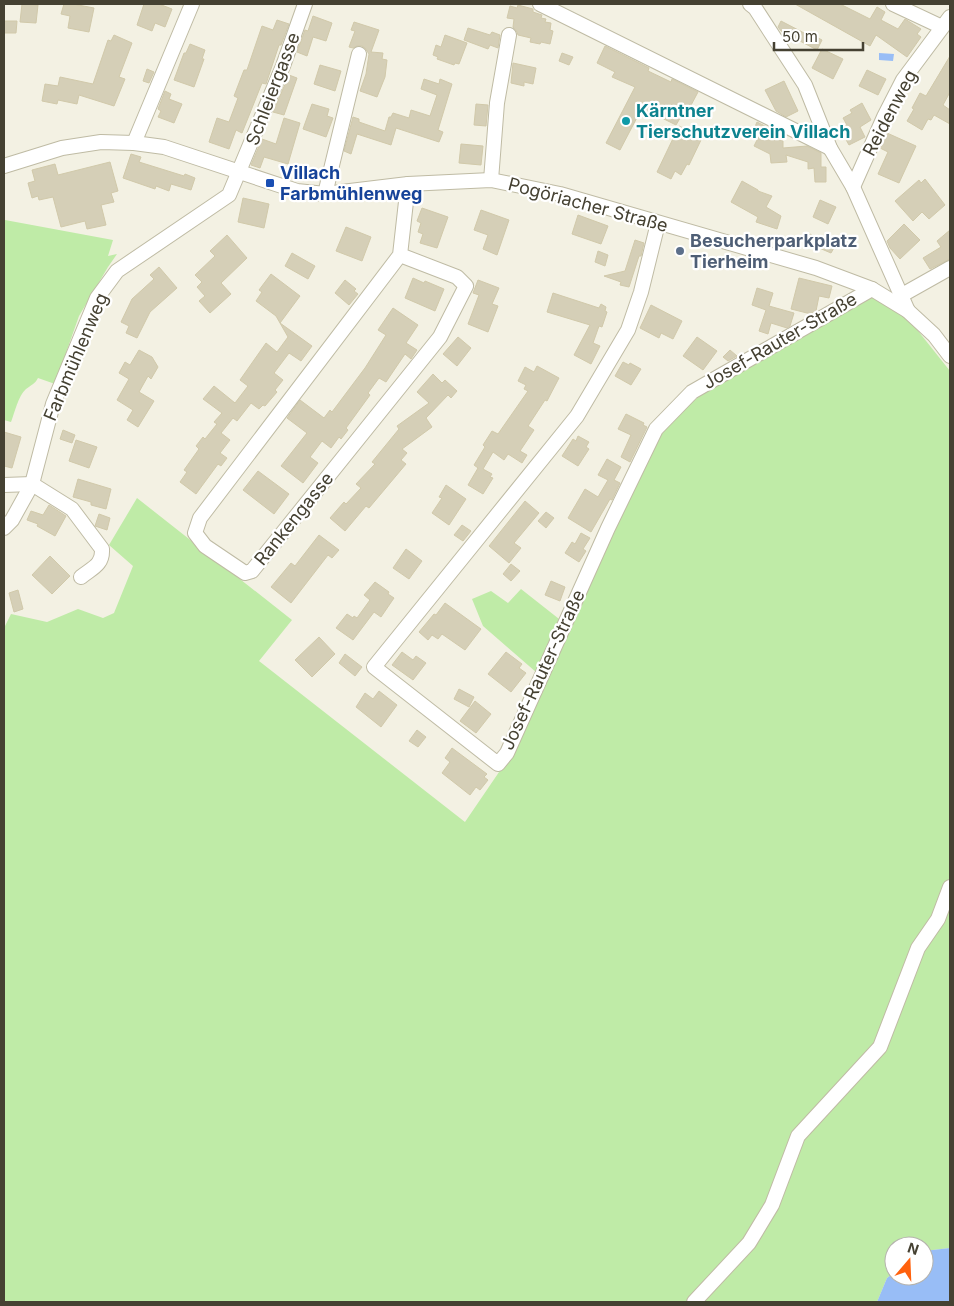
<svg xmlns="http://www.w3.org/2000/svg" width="954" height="1306" viewBox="0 0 954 1306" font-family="Inter,sans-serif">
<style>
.green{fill:#bfeba7}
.water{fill:#98bdf6}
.building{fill:#d5cfb7;stroke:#d1c9aa}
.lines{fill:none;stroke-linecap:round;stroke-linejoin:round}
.minor-casing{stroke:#bfbba4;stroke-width:16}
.minor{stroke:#fff;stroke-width:14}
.culture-dot{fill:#0f9aa8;stroke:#fff;stroke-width:2}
.transit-dot{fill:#1a4fb4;stroke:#fff;stroke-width:2}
.service-dot{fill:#5c6f8a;stroke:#fff;stroke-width:2}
.labels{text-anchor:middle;stroke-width:4.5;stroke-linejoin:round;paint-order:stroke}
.street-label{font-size:18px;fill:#454132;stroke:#fff}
.culture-label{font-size:18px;font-weight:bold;fill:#0d838f;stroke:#fff;text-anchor:start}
.transit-label{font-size:18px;font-weight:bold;fill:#164399;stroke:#fff;text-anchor:start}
.service-label{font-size:18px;font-weight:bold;fill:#4e5e75;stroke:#fff;text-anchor:start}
</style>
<rect width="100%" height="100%" fill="#f3f1e3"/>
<g class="green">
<path d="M5,220L113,240L108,256L117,254L108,267L79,316L55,384L38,378C35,384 31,385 26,389C18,396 15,412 11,422L4,420V223Z"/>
<polygon points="873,296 899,307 950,371 950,1248 924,1251 924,1246 894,1246 894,1273 887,1278 877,1302 4,1302 4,628 11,614 47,622 78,609 103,618 114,613 133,566 109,545 137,498 292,620 259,661 465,822 512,753 544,679 483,626 472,599 491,591 508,603 521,589 568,626 658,430 701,395"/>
</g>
<g class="water">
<polygon points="879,53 894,54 893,61 879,60"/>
<polygon points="950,1248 950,1302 877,1302 887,1278 894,1273 894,1276 924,1276 924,1251"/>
</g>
<g class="building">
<polygon points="22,4 38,5 36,23 20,22"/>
<polygon points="64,4 73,4 94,8 89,32 68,28 70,16 61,14"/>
<polygon points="144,4 159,4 172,9 165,27 155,23 152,31 137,25"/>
<polygon points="795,4 840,4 870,19 877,7 885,12 881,20 898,29 905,19 921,29 917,34 921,37 907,57 876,35 870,46"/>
<polygon points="518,5 533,9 533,12 542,15 541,18 546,19 545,22 551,23 550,30 553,31 550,44 541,42 540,44 530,42 531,38 518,35 517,32 513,27 514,19 507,18 510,6 517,8"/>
<polygon points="313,16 332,23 326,41 313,37 307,56 297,52 305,30 308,31"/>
<polygon points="277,20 289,24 281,45 279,45 266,84 262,83 242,133 236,130 229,149 209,142 217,118 229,122 238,98 234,96 244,70 247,70 262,26 273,30"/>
<polygon points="4,21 17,21 16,33 4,33"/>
<polygon points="781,21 806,34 807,32 822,40 817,50 781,31 778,27"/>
<polygon points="354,22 379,30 371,52 383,53 382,59 387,60 385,77 377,97 360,91 366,74 369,54 365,48 362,46 357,46 353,48 349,47 355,31 351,30"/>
<polygon points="468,28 490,35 492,32 500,35 498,48 490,45 488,49 464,40"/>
<polygon points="114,35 132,43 119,77 125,79 114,106 79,95 77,104 58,100 57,104 42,101 45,84 58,86 60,77 93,84 108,40 111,41"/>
<polygon points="445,35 467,43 459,64 455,63 454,65 437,59 438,57 433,55 436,45 441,47"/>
<polygon points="190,44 205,50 202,59 204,59 194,87 174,80 184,53 186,53"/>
<polygon points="605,46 649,68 648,71 671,82 672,79 698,92 689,109 686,108 676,125 642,108 620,150 606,143 635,87 612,77 615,72 597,63"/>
<polygon points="822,49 843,59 833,79 812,68"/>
<polygon points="562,53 573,57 569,65 559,61"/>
<polygon points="950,56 950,92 943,105 950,110 950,124 934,115 931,120 928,119 922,130 907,121 914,109 912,108 920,93 926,96"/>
<polygon points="513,63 536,68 533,84 524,82 524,86 511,83"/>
<polygon points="320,65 341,71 335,91 314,84"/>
<polygon points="147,69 154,72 149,83 143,81"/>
<polygon points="867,70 886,79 878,95 859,86"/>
<polygon points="289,75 297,78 284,115 273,112"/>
<polygon points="424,79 439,84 440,79 452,84 438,130 443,132 439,142 396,128 391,145 357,134 351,154 344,151 353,117 359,119 359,122 385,131 389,117 391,117 393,113 409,118 411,110 430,116 437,95 421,89"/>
<polygon points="784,81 798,111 786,117 776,111 765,90"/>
<polygon points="165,91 171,94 169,99 182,104 174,123 158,117 161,111 158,109"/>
<polygon points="862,103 871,120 860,127 865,137 849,145 840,129 847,125 843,118 852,113 850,110"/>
<polygon points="312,104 329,109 327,116 333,118 326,137 303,129"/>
<polygon points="476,104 488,105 486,126 474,125"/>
<polygon points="284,118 300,123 288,164 264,157 260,168 251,165 262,139 276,144"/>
<polygon points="757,122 771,129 769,134 783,141 783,148 807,146 821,153 821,167 826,167 826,182 815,182 814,168 808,169 808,162 786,155 787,162 771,163 770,154 754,146 761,132 754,129"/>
<polygon points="679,126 697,135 696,137 701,140 689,165 687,164 681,175 675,171 671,179 657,172"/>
<polygon points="887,133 916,146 899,183 878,174 888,152 880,148"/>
<polygon points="461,144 483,146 481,165 459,163"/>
<polygon points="131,154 141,157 139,162 184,176 185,174 195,178 191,190 171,184 169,191 156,186 155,189 123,178"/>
<polygon points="110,162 118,191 111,193 114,202 101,205 106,225 87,229 85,221 61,227 53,197 39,200 38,196 32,198 28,183 35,181 32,170 55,164 58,175"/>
<polygon points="925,179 945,205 929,219 922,212 913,221 895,201 919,180 921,183"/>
<polygon points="742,181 758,190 758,191 772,196 766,207 781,216 777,229 756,222 758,217 731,202"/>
<polygon points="243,198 269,204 264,228 238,222"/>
<polygon points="820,200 836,207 828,224 813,217"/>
<polygon points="422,208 448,217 437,248 420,243 423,234 418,232 421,223 417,221"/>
<polygon points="481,210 509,220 497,255 483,249 488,235 474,230"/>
<polygon points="578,215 608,226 601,244 572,234"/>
<polygon points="904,224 920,240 900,259 890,248 887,241"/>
<polygon points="346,227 371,237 362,261 336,251"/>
<polygon points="950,230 950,259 930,269 923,258 941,247 937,241"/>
<polygon points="810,234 834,248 831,253 805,242"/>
<polygon points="227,235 247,258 221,283 231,294 210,313 199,301 205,296 197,287 202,282 195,275 215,256 210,251"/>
<polygon points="635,240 644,243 641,256 639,256 629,287 620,285 621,282 604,276 625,271"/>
<polygon points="598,251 608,255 605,266 595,262"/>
<polygon points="292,253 315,266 308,279 285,266"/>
<polygon points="159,267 177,288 150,312 137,338 126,333 129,326 121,322 132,299 154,279 150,275"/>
<polygon points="271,274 300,296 280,323 312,346 301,361 289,353 274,373 283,380 275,390 277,392 265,406 263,405 259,409 251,403 237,421 233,418 221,433 230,440 220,453 227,458 221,466 218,464 196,494 180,482 187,472 184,470 199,449 196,446 203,437 205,439 217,424 214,422 222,413 203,399 214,386 235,403 248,386 240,380 266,343 277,352 288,337 276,316 256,301 262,292 259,290"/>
<polygon points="413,278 424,283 425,281 444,289 435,311 405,298"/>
<polygon points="799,278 832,286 829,298 819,296 816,311 811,314 791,309"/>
<polygon points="345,280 356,289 354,291 358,294 349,305 335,293"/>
<polygon points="478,280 499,288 492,304 498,306 488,332 468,324 479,295 473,293"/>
<polygon points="757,288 773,293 769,306 794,313 790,326 787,328 771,323 768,334 759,331 766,310 752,305"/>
<polygon points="553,293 599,308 601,304 606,307 605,311 607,312 602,327 599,326 593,343 600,346 591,364 574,355 590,325 547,312"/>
<polygon points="651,305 682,321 673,339 661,333 659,338 640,328"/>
<polygon points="393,308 418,325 406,343 417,350 411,359 405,354 386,382 379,378 368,393 370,395 346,428 348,430 341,439 339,437 331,448 322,441 310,457 318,463 303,483 281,466 307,433 287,418 300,400 324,418 330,410 332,412 365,368 386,335 378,330"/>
<polygon points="458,337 471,348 457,366 443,354"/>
<polygon points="697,337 717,351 703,370 683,356"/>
<polygon points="139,350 152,357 158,367 151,379 148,376 139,392 154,401 138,427 127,420 133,410 117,400 129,379 119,373 125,362 130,365"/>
<polygon points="730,350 737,356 728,361 723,357"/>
<polygon points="623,362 629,365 630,363 641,369 631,385 615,376"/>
<polygon points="537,366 559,378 547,401 545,400 528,426 534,430 520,451 527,455 522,463 508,454 504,460 493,452 483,469 492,474 490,477 493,478 483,494 468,485 478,468 474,465 485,447 483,445 492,431 498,434 528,391 524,389 526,385 518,381 525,367 534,372"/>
<polygon points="433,374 442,383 445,380 457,391 451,398 448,395 426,418 432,427 402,449 407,453 401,460 406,464 369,508 366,506 345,531 330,518 344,502 346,504 361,488 356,484 375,464 372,462 399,429 397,426 429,403 417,392"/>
<polygon points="626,414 644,423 643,425 647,427 630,462 621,457 631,435 618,429"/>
<polygon points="63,430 75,435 72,443 60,439"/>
<polygon points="4,432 21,437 12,468 4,466"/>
<polygon points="578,436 589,442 586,447 589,449 578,466 562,456 573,439 576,441"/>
<polygon points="76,440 97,447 89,468 69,461"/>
<polygon points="607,459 621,467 614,480 620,483 612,500 610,499 591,532 568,518 585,489 598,497 608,480 598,475"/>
<polygon points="258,471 289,494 274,514 243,490"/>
<polygon points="78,479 111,489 106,509 91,505 91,502 73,497"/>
<polygon points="446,485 466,499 449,525 432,513 442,498 439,497"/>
<polygon points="525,501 539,513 514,543 521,548 509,563 489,546"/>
<polygon points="49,505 66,516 55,536 37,526 38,524 27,520 31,511 43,515"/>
<polygon points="546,512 554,518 546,528 538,521"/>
<polygon points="99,514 110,518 107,530 95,526"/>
<polygon points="462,525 471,531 463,541 454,535"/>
<polygon points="581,533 590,538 583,549 586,551 579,562 565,553 572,542 575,544"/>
<polygon points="319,535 339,550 332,558 328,555 291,603 271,587 291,563 295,566"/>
<polygon points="406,549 422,561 409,579 393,568"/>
<polygon points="50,556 70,576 52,594 32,575"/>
<polygon points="511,564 520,571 511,581 503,574"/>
<polygon points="551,581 565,587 560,601 545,595"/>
<polygon points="375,582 389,592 388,594 394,598 381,617 374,612 353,640 336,628 347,614 353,618 354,616 357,618 370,600 364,595"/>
<polygon points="18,590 23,609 14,612 9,593"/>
<polygon points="445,603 481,629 465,650 442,634 438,639 432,635 428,640 419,632 434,614 436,615"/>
<polygon points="319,637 335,654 312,677 295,660"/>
<polygon points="402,652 413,660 416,656 426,663 413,680 392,665"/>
<polygon points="506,652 522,664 519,668 526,673 511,692 488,674"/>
<polygon points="345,654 362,667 355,676 339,663"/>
<polygon points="459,689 474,697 469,707 454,699"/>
<polygon points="379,691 397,705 381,727 356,707 365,693 373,699"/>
<polygon points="475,701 491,714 476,733 460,721"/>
<polygon points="417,730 426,737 418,747 409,741"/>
<polygon points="452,748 487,774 484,777 488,780 480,790 476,787 470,795 442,773 450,762 445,758"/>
</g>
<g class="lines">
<defs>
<g id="minor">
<polyline points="540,4 830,148"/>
<polyline points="750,4 755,8 805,85 830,148 853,187 908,311"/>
<polyline points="893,4 942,27"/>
<polyline points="134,143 192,4"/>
<polyline points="4,166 62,148 101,142 134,143 164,147 297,191 325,194 408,184 491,180 560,194 816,268 872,289 908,311 934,335 950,356"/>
<polyline points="491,180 497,103 509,35"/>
<polyline points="853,187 884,117 903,80 950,17"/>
<polyline points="325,194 359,54"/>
<polyline points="658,223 641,292 628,330 577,416 374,667 498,764 507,753 608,528 656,429 692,392 872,289"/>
<polyline points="400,255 457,277 466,286 440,337 252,571 245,573 205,546 195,533 200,518 400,255 408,184"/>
<polyline points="902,295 950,268"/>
<path d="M4,485L32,484L72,509L102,549C103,565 92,568 81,577"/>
<polyline points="4,528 12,520 32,484 53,404 97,298 117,271 229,195 283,66 305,4"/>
<polyline points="694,1302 749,1243 772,1205 798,1136 880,1047 918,948 938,919 950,887"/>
</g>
</defs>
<use href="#minor" class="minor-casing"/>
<use href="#minor" class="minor"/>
</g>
<circle class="culture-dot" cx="626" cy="121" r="5"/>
<rect class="transit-dot" x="265" y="178" width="10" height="10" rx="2.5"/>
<circle class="service-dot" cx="680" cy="251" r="5"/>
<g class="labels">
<g class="street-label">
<text transform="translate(273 89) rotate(-69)" y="6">Schleiergasse</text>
<text transform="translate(890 113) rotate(-62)" y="6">Reidenweg</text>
<text transform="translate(588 205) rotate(15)" y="6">Pogöriacher Straße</text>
<text transform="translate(780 341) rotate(-30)" y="6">Josef-Rauter-Straße</text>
<text transform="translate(76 357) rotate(-67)" y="6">Farbmühlenweg</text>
<text transform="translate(294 519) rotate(-51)" y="6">Rankengasse</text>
<text transform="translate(543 670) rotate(-65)" y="6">Josef-Rauter-Straße</text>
</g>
<g class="culture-label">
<text x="636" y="117">Kärntner<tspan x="636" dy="21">Tierschutzverein Villach</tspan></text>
</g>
<g class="transit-label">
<text x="280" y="179">Villach<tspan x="280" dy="21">Farbmühlenweg</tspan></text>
</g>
<g class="service-label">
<text x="690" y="247">Besucherparkplatz<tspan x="690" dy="21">Tierheim</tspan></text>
</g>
</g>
<rect width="954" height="1306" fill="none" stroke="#454132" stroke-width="10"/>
<g transform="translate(909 1261) rotate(19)"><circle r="24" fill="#ffffff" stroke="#b5b3ad"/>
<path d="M0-4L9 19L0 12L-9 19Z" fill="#ff610d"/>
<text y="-8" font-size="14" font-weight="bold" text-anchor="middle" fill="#454132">N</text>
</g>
<path d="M774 42v8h89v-8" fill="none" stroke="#454132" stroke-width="2.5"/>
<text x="782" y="42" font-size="15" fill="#454132" stroke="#ffffff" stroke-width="4" paint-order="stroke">50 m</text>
</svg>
